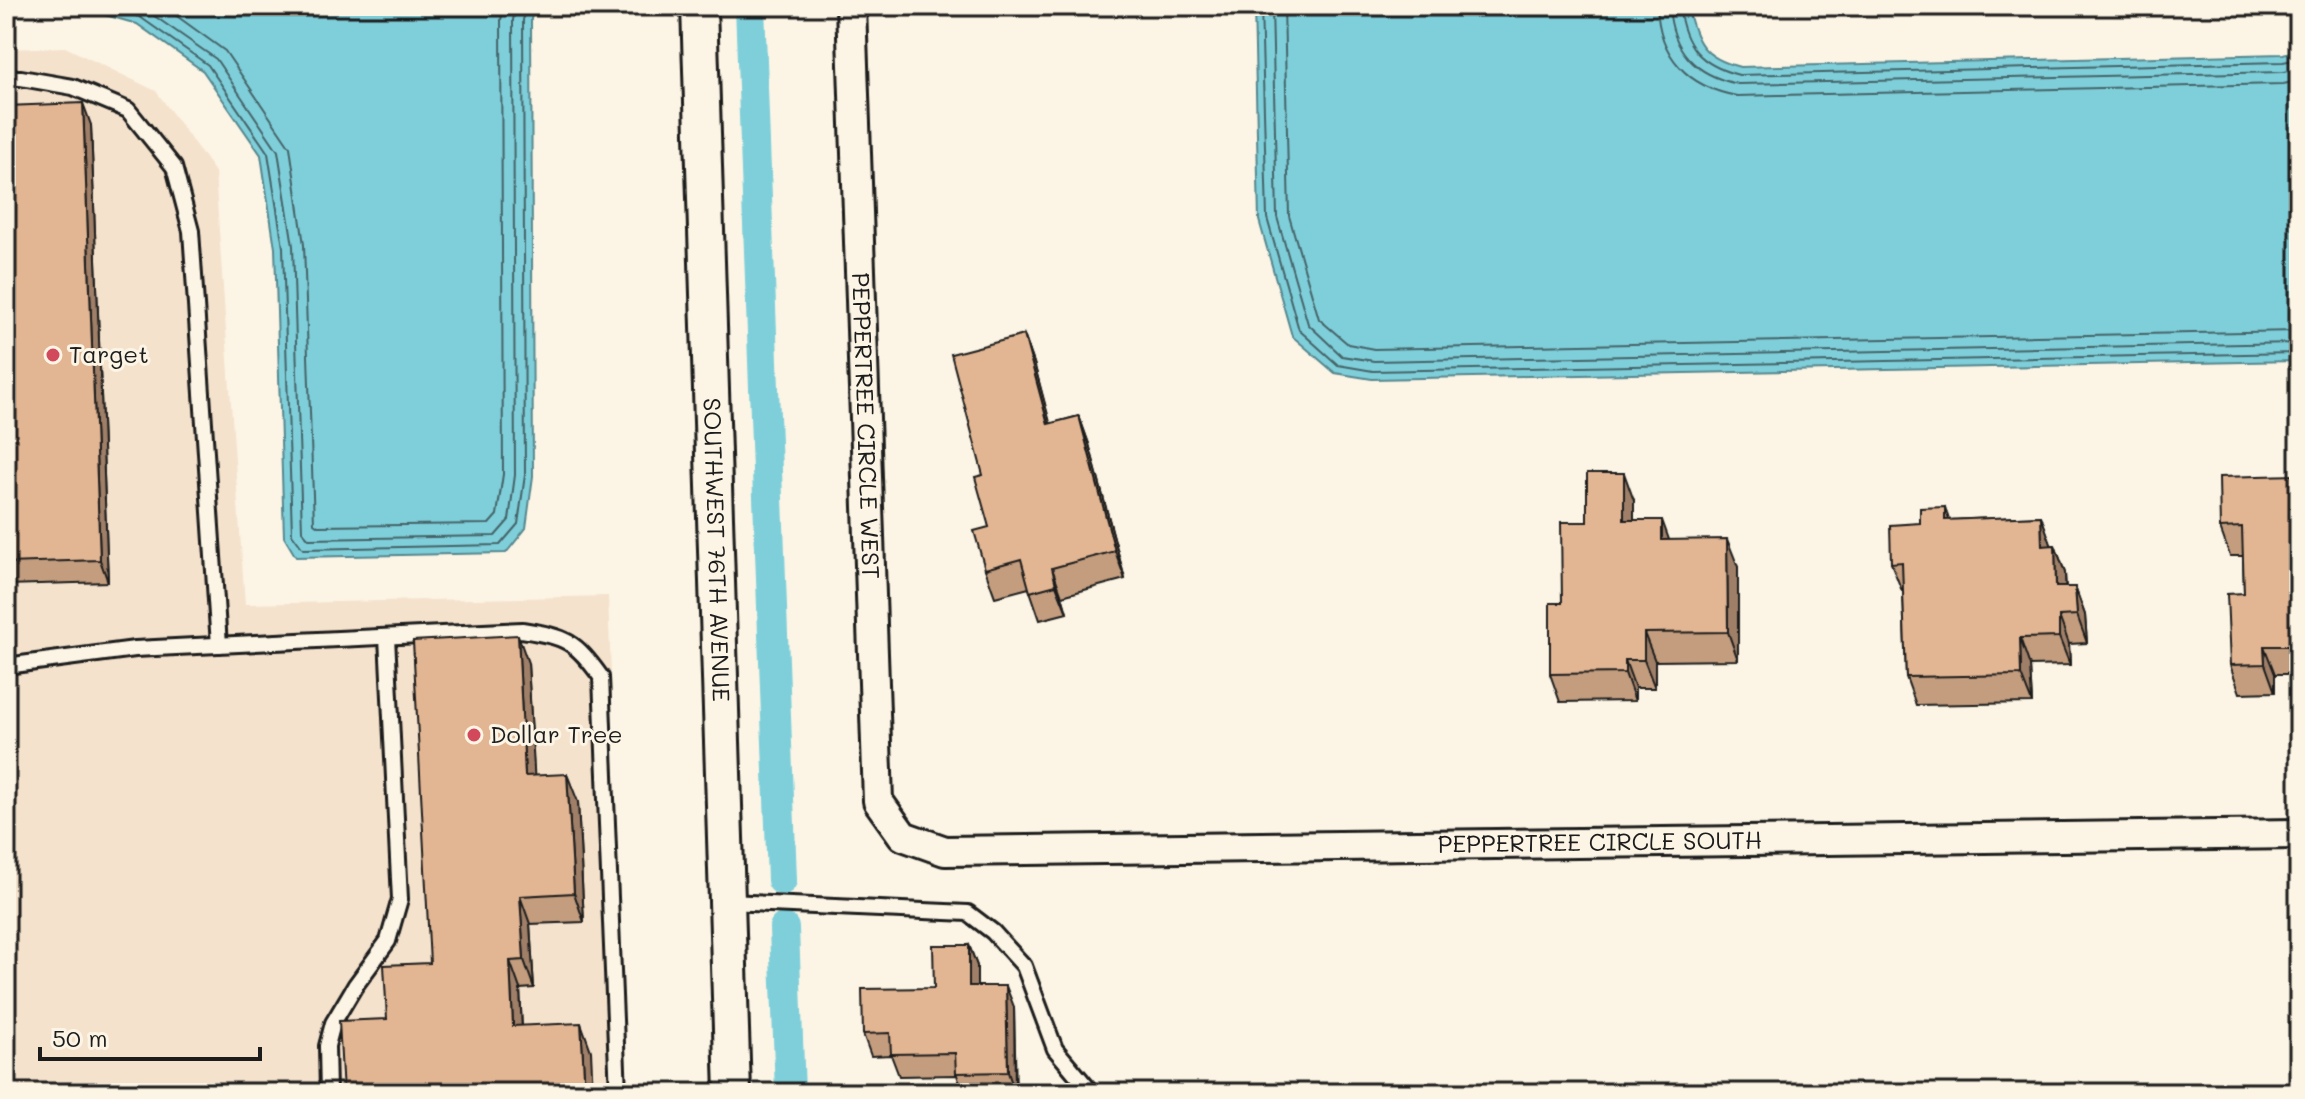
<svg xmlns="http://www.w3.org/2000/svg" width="2305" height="1099" viewBox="0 0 2305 1099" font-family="Mali,sans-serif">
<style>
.built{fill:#f4e2cc}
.water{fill:#7fcfda;stroke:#57878e;stroke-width:2}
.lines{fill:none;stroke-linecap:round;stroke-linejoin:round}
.shore{stroke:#446468;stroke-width:2}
.canal{stroke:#7fcfda;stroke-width:30}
.service-casing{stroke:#1c1c1c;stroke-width:20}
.minor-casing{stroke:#1c1c1c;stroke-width:34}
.tertiary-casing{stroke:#1c1c1c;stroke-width:40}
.service{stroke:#fcf5e5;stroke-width:14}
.minor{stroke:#fcf5e5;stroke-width:28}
.tertiary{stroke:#fcf5e5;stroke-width:34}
.wall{fill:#c39d7e;stroke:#1c1c1c;stroke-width:2}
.shaded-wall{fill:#9f7f67;stroke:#1c1c1c;stroke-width:2}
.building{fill:#e3b693;stroke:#1c1c1c;stroke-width:2}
.poi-dot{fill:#d1495b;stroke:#fcf5e5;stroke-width:3}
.labels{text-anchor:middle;stroke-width:6;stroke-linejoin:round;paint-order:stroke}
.poi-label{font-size:24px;fill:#1c1c1c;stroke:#fcf5e5;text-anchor:start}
.street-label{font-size:24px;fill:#1c1c1c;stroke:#fcf5e5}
</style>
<rect width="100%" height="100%" fill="#fcf5e5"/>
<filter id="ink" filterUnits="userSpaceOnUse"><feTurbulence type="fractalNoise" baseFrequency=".0125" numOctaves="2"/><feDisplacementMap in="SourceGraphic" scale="16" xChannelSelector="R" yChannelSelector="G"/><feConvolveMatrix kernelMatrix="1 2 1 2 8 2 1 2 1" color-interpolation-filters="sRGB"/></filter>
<g filter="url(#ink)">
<polygon class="built" points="65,47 156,91 215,172 245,604 608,596 627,1093 6,1093 6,49"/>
<g class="water">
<polygon points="74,6 535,6 531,19 533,476 526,528 506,553 296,557 284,537 275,248 261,155 203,71 137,24"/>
<path d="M1254,6H1687C1697,42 1701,57 1740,67L2283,54L2299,50V361L1372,379L1335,373L1292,336L1259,220Z"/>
</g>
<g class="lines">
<g class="shore">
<polyline points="103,6 140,17 208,65 268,153 283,247 292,534 303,549 500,545 518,524 525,475 523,20 527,6"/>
<polyline points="140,6 216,59 278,151 293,246 302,531 309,539 495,536 509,520 515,475 513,20 516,6"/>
<polyline points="163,6 225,51 290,147 304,245 314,523 318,526 489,524 497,515 503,474 501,20 504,6"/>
<polyline points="1261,6 1267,218 1299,330 1338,365 1373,371 2299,353"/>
<polyline points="1272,6 1277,217 1308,324 1342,356 1374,361 2299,343"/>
<polyline points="1284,6 1289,216 1319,319 1348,344 1374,349 2299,331"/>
<path d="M1657,6C1659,57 1688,87 1737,96L2283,84L2299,81"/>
<path d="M1669,6C1672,51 1695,75 1738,84L2283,72L2299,69"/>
<path d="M1679,6C1684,46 1700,65 1739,75L2283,62L2299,59"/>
</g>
<g class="canal">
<polyline points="750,6 782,880"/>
<polyline points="784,928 790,1093"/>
</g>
<defs>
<g id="service">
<polyline points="6,78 21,78 73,87 128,110 174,167 191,231 219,645"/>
<path d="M6,666L135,649L522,630C567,637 575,641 601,677L618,1093"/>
<polyline points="728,902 968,913 993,932 1024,966 1055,1049 1092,1093"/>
<polyline points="328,1093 327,1046 333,1023 355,986 388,941 400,899 387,637"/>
</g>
<g id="minor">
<path id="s1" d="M851,6L878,801L903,836L945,851L2299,834"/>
</g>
<g id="tertiary">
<path id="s2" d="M699,6L733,1093"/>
</g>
</defs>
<use href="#service" class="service-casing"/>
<use href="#minor" class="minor-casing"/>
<use href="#tertiary" class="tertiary-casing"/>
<use href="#service" class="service"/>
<use href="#minor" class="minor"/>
<use href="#tertiary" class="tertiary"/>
</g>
<g class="wall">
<polygon points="6,106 91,125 108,582 6,585"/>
<polygon points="1024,335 1034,363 1050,424 1079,416 1089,444 1125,579 1062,596 1067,613 1040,620 1029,588 995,597 985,569 989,527 983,475"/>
<polygon points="2299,475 2299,674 2275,674 2275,692 2240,693 2230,665 2244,593 2243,556 2230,556 2220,528"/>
<polygon points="1634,501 1634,520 1669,540 1738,567 1738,660 1655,661 1655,688 1635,688 1635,701 1560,702 1550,674 1562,603"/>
<polygon points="1945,507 1949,520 2041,516 2051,545 2055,545 2065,573 2066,587 2075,587 2085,615 2087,643 2069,644 2070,665 2030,666 2032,703 1916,705 1906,677 1903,591 1902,591 1891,563 1920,523"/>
<polygon points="528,663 534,776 578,802 584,922 530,924 534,988 520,989 522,1026 591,1051 387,1019 430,963"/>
<polygon points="969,945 977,966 977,986 1014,1007 1016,1093 963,1093 957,1075 899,1076 891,1055 871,1056 863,1034 934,988"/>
</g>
<g class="shaded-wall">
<polygon points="83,103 91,125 108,582 100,560"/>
<polygon points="1024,335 1034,363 1058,452 1048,424"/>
<polygon points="1079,416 1089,444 1125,579 1115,551"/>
<polygon points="1624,473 1634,501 1634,548 1624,520"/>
<polygon points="2041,516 2051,544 2052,574 2042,546"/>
<polygon points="1662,520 1672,548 1662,540"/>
<polygon points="1727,539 1738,567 1738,660 1728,632"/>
<polygon points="2055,545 2065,573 2066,615 2056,587"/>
<polygon points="1052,568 1062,596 1067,613 1056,585"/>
<polygon points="2075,587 2085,615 2087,643 2077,615"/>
<polygon points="2059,616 2069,644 2070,665 2059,637"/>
<polygon points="1644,633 1655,661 1655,688 1644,660"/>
<polygon points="518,635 528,663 536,804 525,776"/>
<polygon points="2020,638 2030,666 2032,703 2021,675"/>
<polygon points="2264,646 2275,674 2275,692 2265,664"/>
<polygon points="1625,660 1635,688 1635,701 1625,673"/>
<polygon points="567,774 578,802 584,922 574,893"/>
<polygon points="520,896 530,924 534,988 524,960"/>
<polygon points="969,945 977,966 977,1008 969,986"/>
<polygon points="510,961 520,989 523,1054 513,1026"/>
<polygon points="1006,986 1014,1007 1015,1093 1008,1072"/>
<polygon points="581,1023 591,1051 593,1093 585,1093"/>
</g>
<g class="building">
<polygon points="83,103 100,560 6,563 6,106"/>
<polygon points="1024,335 1048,424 1079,416 1115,551 1052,568 1056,585 1030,592 1021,559 985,569 974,531 989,527 975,477 983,475 951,354"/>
<polygon points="1587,473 1624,473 1624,520 1662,520 1662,540 1727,539 1728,632 1644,633 1644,660 1625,660 1625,673 1550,674 1550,603 1562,603 1561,522 1587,522"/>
<polygon points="2299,475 2299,646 2264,646 2265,664 2230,665 2227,594 2244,593 2242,527 2220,528 2219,477"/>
<polygon points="1945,507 1945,520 2041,516 2042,546 2055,545 2056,587 2075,587 2077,615 2059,616 2059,637 2020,638 2021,675 1906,677 1902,562 1891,563 1890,525 1920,523 1920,508"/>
<polygon points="518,635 525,776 567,774 574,893 520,896 524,960 510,961 513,1026 581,1023 585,1093 343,1093 339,1021 387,1019 384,965 430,963 413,641"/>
<polygon points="933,945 969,945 969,986 1006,986 1008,1072 956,1073 955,1053 891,1054 890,1033 863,1034 862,989 934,988"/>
</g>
</g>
<g class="poi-dot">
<circle cx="53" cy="355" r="8"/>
<circle cx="474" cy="735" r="8"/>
</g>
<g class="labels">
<g class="poi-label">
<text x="69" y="363">Target</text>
<text x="490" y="743">Dollar Tree</text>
</g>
<g class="street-label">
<text dy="8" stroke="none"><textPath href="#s1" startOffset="420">PEPPERTREE CIRCLE WEST</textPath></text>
<text dy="8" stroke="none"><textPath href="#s2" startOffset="544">SOUTHWEST 76TH AVENUE</textPath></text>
<text dy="8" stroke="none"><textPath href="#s1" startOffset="1538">PEPPERTREE CIRCLE SOUTH</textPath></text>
</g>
</g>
<rect width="2305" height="1099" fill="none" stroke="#fcf5e5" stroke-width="32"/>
<rect x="16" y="16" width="2273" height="1067" fill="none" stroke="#1c1c1c" stroke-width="3" filter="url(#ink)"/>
<path d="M40 1047v12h220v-12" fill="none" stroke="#1c1c1c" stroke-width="4"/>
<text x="52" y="1047" font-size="24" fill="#1c1c1c" stroke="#fcf5e5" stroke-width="6" paint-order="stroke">50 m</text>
</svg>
